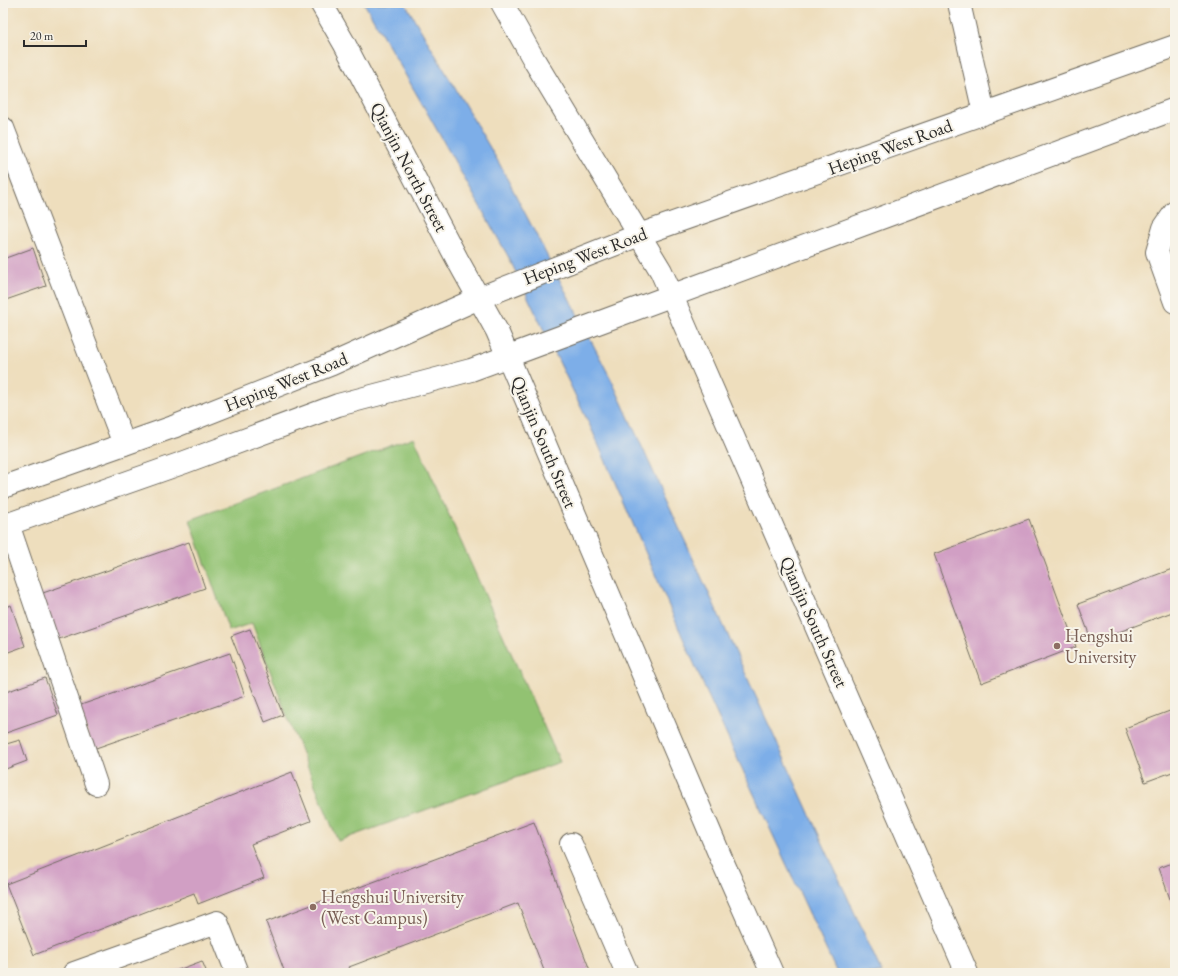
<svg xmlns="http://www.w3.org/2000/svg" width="1178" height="976" viewBox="0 0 1178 976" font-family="'EB Garamond',serif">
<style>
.green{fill:#92c272;stroke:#5e764e}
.water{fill:#7daee8;stroke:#546c8a}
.building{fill:#d19fc4}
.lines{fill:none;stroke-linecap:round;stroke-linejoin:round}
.minor-casing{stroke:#6f6a5e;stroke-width:24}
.major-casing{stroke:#6f6a5e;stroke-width:24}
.minor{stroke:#fff;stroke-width:22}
.major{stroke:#fff;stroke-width:22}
.education-dot{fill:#8d6e63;stroke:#f7f3e8;stroke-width:1.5}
.labels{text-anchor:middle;stroke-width:4;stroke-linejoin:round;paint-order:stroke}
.street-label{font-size:18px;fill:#2b2b2b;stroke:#f7f3e8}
.education-label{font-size:18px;fill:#785e54;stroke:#f7f3e8;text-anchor:start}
</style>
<rect width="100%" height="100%" fill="#f7f3e8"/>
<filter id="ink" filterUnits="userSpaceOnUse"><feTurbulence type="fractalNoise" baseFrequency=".025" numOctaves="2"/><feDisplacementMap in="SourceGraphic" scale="8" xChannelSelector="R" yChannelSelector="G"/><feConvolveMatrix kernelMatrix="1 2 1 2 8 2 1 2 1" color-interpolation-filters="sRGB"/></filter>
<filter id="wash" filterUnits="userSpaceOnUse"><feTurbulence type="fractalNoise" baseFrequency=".012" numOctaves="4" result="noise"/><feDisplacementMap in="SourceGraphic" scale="16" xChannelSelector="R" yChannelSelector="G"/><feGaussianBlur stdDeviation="0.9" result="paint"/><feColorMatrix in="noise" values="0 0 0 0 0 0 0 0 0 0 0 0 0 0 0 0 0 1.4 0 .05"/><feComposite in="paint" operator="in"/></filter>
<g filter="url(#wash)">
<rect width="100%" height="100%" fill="#eedebd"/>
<polygon class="green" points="414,437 560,762 338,841 290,724 252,623 229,631 190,520"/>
<polygon class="water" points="364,3 405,3 499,163 612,381 882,973 837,973 707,693 592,430 508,256 424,107"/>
<g id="blocks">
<g class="building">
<polygon points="33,248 46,286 3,301 3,259"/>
<polygon points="1029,519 1076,647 981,683 934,554"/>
<polygon points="189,542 205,588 56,640 40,594"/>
<polygon points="1175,568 1175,611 1092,642 1078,604"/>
<polygon points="11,605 25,646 3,654 3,608"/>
<polygon points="250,629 283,715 265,722 231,636"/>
<polygon points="230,653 245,696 93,749 78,706"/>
<polygon points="45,678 58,715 3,734 3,693"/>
<polygon points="1175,709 1175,771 1145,782 1125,728"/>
<polygon points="20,740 27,761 3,770 3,745"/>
<polygon points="292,772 311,821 251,844 264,878 198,904 194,893 34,955 6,884"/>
<polygon points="534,822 591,973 545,973 518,903 349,967 352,973 285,973 266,922"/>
<polygon points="1175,862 1175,913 1159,868"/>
<polygon points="202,961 207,973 170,973"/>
</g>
</g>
</g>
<g filter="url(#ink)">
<use href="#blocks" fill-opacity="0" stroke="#6f6a5e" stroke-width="1"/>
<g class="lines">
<defs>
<g id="minor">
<polyline points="959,3 984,113"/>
<polyline points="3,128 124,444"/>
<polyline points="1175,212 1164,228 1157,252 1175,302"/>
<polyline points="8,524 96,784"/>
<polyline points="571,844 627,973"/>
<polyline points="74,973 217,922 237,973"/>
</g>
<g id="major">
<polyline points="321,3 344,43 457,259 497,331 721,858 772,973"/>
<polyline points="502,3 534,60 661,271 967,973"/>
<polyline points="3,487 173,427 332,364 479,298 639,235 1175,46"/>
<polyline points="3,526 185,462 338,405 471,370 1175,109"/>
</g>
</defs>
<use href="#minor" class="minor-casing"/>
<use href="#major" class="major-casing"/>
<use href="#minor" class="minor"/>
<use href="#major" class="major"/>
</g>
</g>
<g class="education-dot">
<circle cx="1057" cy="646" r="4"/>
<circle cx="313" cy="907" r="4"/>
</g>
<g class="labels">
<g class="street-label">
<text transform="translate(890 147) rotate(-20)" y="6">Heping West Road</text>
<text transform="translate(409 167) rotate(62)" y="6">Qianjin North Street</text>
<text transform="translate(585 256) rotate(-21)" y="6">Heping West Road</text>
<text transform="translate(286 382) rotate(-22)" y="6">Heping West Road</text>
<text transform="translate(544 442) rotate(67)" y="6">Qianjin South Street</text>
<text transform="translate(814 622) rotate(66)" y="6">Qianjin South Street</text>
</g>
<g class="education-label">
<text x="1065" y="642">Hengshui<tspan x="1065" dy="21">University</tspan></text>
<text x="321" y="903">Hengshui University<tspan x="321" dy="21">(West Campus)</tspan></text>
</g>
</g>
<rect width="1178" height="976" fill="none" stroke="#f7f3e8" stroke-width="16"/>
<path d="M24 40v6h62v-6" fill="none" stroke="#2b2b2b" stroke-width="2"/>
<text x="30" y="40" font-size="12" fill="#2b2b2b" stroke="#f7f3e8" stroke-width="3" paint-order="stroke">20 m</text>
</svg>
